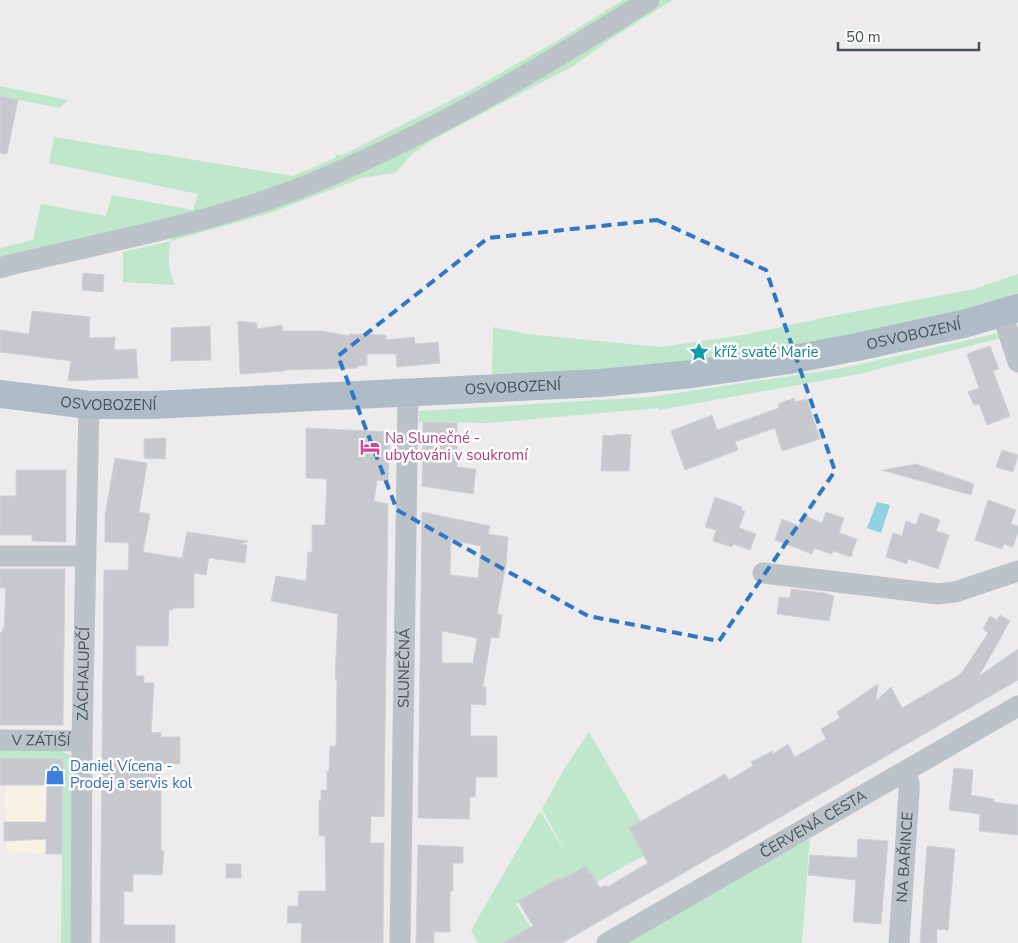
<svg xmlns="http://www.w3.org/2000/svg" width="1018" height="943" viewBox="0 0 1018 943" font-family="'Nunito Sans',sans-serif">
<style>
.commercial{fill:#f8f2e5}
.green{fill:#bee7cc}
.water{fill:#90d2df}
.building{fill:#c7c8ce;stroke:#d0d2d6;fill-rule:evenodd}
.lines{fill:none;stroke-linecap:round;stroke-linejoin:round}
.minor{stroke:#bbc3c9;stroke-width:21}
.major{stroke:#aebcc7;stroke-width:28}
.marked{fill:none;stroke:#2e77c5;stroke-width:4;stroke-dasharray:10 6;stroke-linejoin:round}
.labels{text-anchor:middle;stroke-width:5;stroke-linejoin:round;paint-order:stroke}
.street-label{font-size:15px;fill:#464f56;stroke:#fff}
.culture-label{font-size:15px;fill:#0d838f;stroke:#fff;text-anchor:start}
.hotel-label{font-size:15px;fill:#b23c85;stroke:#fff;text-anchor:start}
.shop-label{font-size:15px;fill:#366cbe;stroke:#fff;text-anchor:start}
</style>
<rect width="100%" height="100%" fill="#eeebec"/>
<polygon class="commercial" points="4,759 63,759 62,854 7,852"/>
<g class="green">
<path d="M623,0H673L611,39L573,66L434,139L412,154L395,173L362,178L270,213L171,241C167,260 168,268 175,285L123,282V252L171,241L168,222L0,261V248L33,240L41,204L106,216L112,195L193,210L198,194L49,163L54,137L293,176L335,158L336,155H343L469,91L557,41Z"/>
<polygon points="0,86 68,100 59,108 0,96"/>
<polygon points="1018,274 1018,296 860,335 678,365 492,376 493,327 527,334 661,347 743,335 832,316 974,289"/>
<polygon points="999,333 1001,338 859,374 659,410 659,408 488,423 419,422 419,411 650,397 843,368"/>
<polygon points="589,732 657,849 621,868 597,882 575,869 576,871 516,904 531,928 503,943 478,943 471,930 540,811 567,855 542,809 564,769"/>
<polygon points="0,748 58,749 73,757 72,943 61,943 63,759 0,758"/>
<polygon points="810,835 802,943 620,943"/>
</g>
<polygon class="water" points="877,502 890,505 881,533 867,528"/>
<g class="building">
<polygon points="0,96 18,100 7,154 0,153"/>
<polygon points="83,273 104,275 103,292 82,290"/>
<polygon points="32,311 90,317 89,338 115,337 114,350 136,349 138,378 68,381 71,361 0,352 0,330 29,334"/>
<polygon points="238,321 257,323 257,329 282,325 283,331 323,331 349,336 349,334 386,335 386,340 414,337 415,344 438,342 440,363 397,367 396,354 367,354 367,365 358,366 358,368 284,370 284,371 240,374"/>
<polygon points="210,326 211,360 171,361 171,328"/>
<polygon points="990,346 999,369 993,371 1010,416 987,425 979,404 974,405 968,392 979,388 967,354"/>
<polygon points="794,398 796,402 807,399 820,439 782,451 775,428 735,442 738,450 685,470 671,431 712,415 717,430 779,408 778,404"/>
<polygon points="423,422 457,423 457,467 476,469 473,494 422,486"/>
<polygon points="306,428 390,432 388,481 377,480 374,501 388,504 384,817 371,816 370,843 384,843 383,943 301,943 302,923 287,923 288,906 298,906 299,891 326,891 325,836 319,836 319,801 321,801 321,790 327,790 327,771 329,771 330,746 336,746 337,679 335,679 338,614 271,601 276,576 306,581 308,552 312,552 312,525 325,525 327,479 306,478"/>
<polygon points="615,434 631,435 629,471 601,471 603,435 615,436"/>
<polygon points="166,438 165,459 144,458 144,439"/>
<polygon points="1002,450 1018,455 1013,472 996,467"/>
<polygon points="115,458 147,463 139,512 150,514 143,552 182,558 187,532 248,541 241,544 247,545 245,563 209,558 206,575 194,573 194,608 173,608 173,610 169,610 168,646 136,646 136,676 144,676 144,683 154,683 151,733 161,732 161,737 180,737 180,764 161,764 161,851 164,851 162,875 133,874 133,892 124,891 124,925 175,925 175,943 100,943 104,570 128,570 129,543 105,542 105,515"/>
<polygon points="916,464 974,484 971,495 882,470"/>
<polygon points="16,470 66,470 66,542 32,541 32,535 0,535 0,496 16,496"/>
<polygon points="715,497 742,507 741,510 745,511 739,528 756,534 750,550 733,544 732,547 713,541 716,530 705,527"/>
<polygon points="988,500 1016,510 1011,524 1018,526 1018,532 1013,547 1004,544 1002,549 975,540"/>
<path d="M422,512L490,526L488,534L508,537L506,564L497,614L502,615L499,638L491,637L483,687H486V705L471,704L470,736H497V777H476L475,797H470L469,819L418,818ZM451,540L481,546L478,578L450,575ZM442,631L477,638L473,663H442Z"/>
<polygon points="826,512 844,518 839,533 857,539 851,557 833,551 831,554 814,548 812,554 775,540 782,519 799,526 803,515 822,523"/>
<polygon points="920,513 940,520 936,531 949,535 938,569 908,559 907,564 886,557 893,533 902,536 906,521 916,525"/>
<polygon points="0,569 65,569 63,725 0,725 0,632 3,632 2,628 4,628 6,588 0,588"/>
<polygon points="791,589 824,593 834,596 829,621 777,614 779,597 790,598"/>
<polygon points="1000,615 1010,621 979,676 1018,649 1018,680 562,943 502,943 533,926 518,901 559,878 560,880 586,866 590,874 592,873 600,888 606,885 607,887 648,863 629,828 725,774 729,780 753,766 751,762 772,751 773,754 788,744 795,757 826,739 821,729 840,718 837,712 878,684 876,701 891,687 902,708 961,674 988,633 983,629 990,616 997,620"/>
<polygon points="0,758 63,759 62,854 46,854 46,839 4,841 4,822 46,822 47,785 0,785"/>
<polygon points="954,768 973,770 971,795 994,799 994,802 1018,805 1018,835 979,831 980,814 949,810"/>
<polygon points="858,839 888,841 881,924 853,922 856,880 808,875 810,855 857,858"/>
<polygon points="418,845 463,847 463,863 453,863 453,891 450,891 450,932 434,932 434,943 416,943"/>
<polygon points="927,846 955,849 948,930 937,929 937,943 920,943"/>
<rect x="226" y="864" width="15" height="14"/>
</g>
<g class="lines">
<g class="minor">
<path d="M0,268L18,263C116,240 216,222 310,184C429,135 541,68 649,0"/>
<polyline points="1002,313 1018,362"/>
<polyline points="0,556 85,556"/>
<polyline points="763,573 938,594 955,592 1018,571"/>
<path id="s1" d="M0,740L82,741"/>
<path id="s2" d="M81,943L82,741L89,405"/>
<path id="s3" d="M400,943L408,393"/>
<path id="s4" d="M607,943L1018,706"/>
<path id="s5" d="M899,943L909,792V783L905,772"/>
</g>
<path class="major" id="s6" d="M0,394L89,405H152L600,383L692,374L789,360L857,347L967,323L1018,308"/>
</g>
<path class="marked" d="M657,220L766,270L835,471L719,641L588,616L397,510L338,356L488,238Z"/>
<defs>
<symbol id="sight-bare" viewBox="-9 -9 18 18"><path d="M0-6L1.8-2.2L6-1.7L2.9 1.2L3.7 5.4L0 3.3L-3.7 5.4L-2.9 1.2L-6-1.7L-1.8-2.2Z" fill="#0f9aa8" stroke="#fff" stroke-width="2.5" paint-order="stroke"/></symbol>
<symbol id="hotel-bare" viewBox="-9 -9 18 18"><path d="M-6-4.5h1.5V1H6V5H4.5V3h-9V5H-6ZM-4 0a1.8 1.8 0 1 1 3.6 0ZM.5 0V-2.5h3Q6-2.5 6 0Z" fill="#d1479c" stroke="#fff" stroke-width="2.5" paint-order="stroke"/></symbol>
<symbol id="shop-bare" viewBox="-9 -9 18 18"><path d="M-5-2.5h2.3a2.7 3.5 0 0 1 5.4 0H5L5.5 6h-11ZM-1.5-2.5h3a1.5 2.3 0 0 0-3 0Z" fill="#3f7fe0" stroke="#fff" stroke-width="2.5" paint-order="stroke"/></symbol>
</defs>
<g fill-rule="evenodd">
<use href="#sight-bare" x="685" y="338" width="28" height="28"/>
<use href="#hotel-bare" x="356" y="433" width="28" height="28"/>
<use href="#shop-bare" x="41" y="761" width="28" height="28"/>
</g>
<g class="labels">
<g class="street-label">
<text dy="5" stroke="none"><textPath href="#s6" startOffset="919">OSVOBOZENÍ</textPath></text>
<text dy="5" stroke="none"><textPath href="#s6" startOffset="514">OSVOBOZENÍ</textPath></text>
<text dy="5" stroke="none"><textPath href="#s6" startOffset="109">OSVOBOZENÍ</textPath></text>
<text dy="5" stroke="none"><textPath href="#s3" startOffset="275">SLUNEČNÁ</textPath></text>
<text dy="5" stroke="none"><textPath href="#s2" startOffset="269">ZÁCHALUPČÍ</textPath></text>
<text dy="5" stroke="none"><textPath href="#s1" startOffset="41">V ZÁTIŠÍ</textPath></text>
<text dy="5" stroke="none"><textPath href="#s4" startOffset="238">ČERVENÁ CESTA</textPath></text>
<text dy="5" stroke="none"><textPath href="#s5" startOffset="86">NA BAŘINCE</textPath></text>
</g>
<g class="culture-label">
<text x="714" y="357">kříž svaté Marie</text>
</g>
<g class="hotel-label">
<text x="385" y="443">Na Slunečné -<tspan x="385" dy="17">ubytováni v soukromí</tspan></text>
</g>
<g class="shop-label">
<text x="70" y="771">Daniel Vícena -<tspan x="70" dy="17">Prodej a servis kol</tspan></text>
</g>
</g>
<path d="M838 42v8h141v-8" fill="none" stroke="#464f56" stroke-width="2.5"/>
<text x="846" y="42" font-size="15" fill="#464f56" stroke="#ffffff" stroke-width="4" paint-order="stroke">50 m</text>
</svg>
